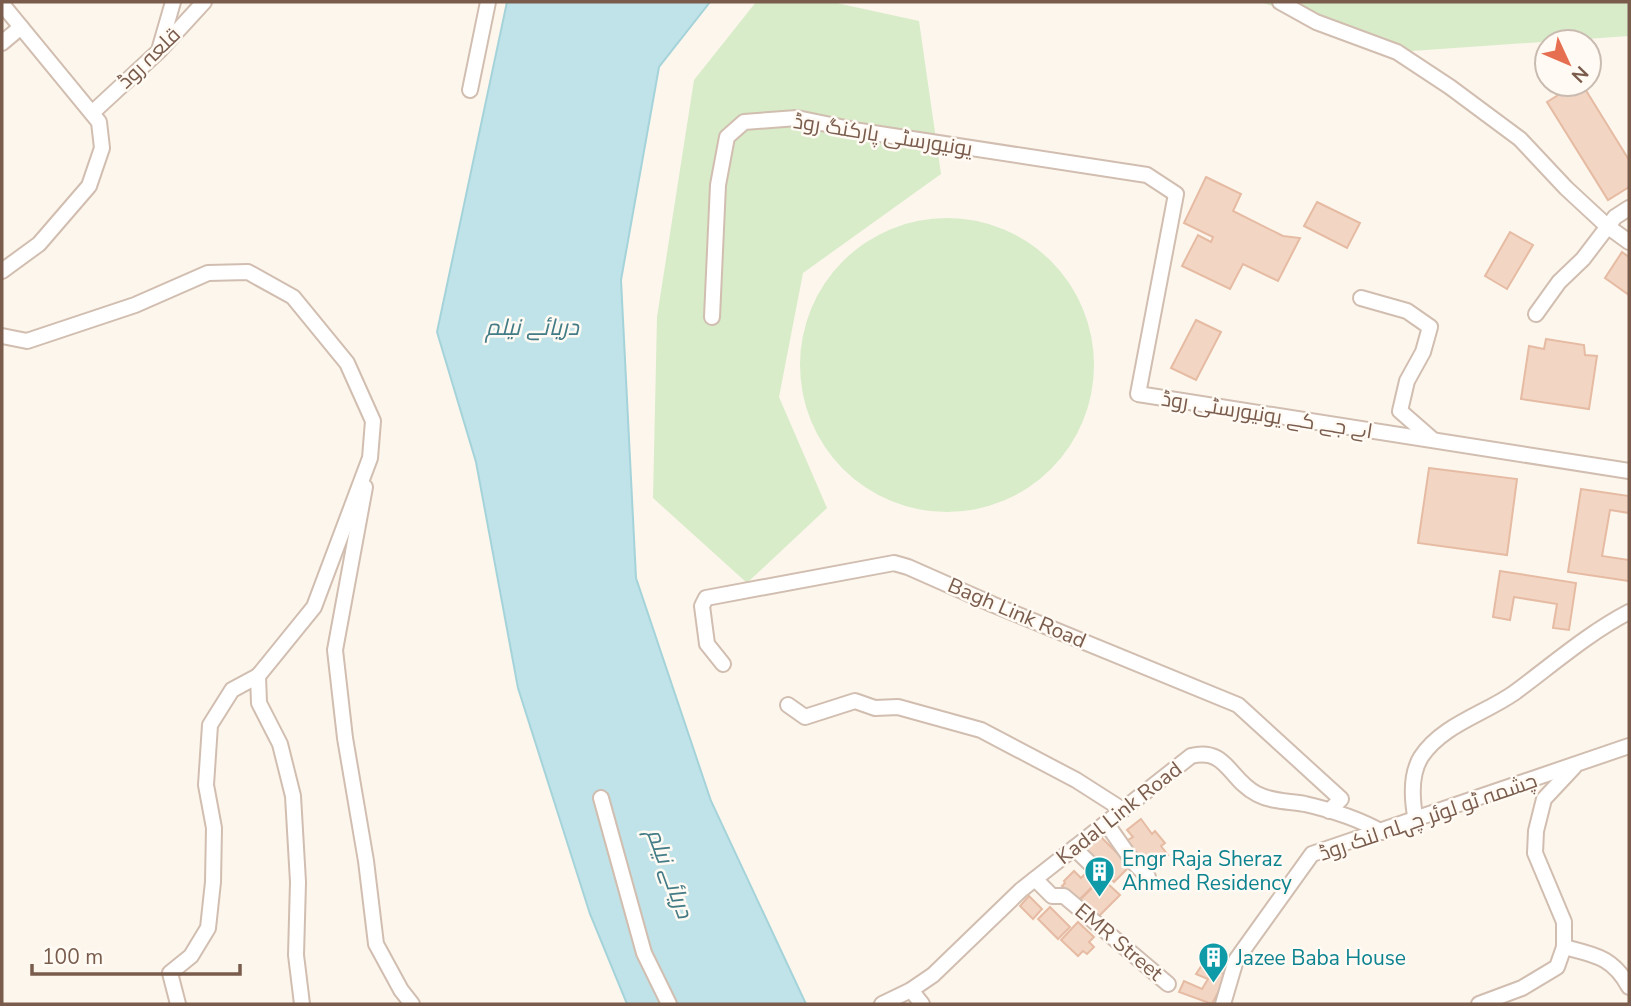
<svg xmlns="http://www.w3.org/2000/svg" width="1631" height="1006" viewBox="0 0 1631 1006" font-family="'Nunito Sans',Cairo,sans-serif">
<style>
.green{fill:#d8ecc9}
.water{fill:#bfe3e8;stroke:#a5d3da;stroke-width:2}
.building{fill:#f3d5c3;stroke:#e6bba3;stroke-width:2}
.lines{fill:none;stroke-linecap:round;stroke-linejoin:round}
.minor-casing{stroke:#d1beb0;stroke-width:18}
.minor{stroke:#fff;stroke-width:14}
.labels{text-anchor:middle;stroke-width:5;stroke-linejoin:round;paint-order:stroke}
.street-label{font-size:21px;fill:#7a5c4d;stroke:#fffaf3}
.culture-label{font-size:21px;fill:#0d838f;stroke:#fffaf3;text-anchor:start}
.water-label{font-size:23px;font-style:italic;fill:#437c86;stroke:#fffaf3}
</style>
<rect width="100%" height="100%" fill="#fdf6ec"/>
<g class="green">
<polygon points="756,2 832,2 919,21 941,174 803,273 779,397 827,508 747,583 653,498 657,317 694,80"/>
<polygon points="1261,2 1629,2 1629,36 1397,52"/>
<circle cx="947" cy="365" r="147"/>
</g>
<polygon class="water" points="507,2 710,2 659,67 621,280 636,578 711,801 806,1004 627,1004 590,914 518,688 476,462 437,332"/>
<g class="building">
<polygon points="1576,84 1582,84 1629,160 1629,187 1608,200 1547,102"/>
<polygon points="1206,177 1241,194 1233,211 1283,236 1300,238 1278,281 1243,264 1230,289 1182,266 1198,235 1211,242 1213,237 1184,223"/>
<polygon points="1317,202 1360,223 1347,248 1304,226"/>
<polygon points="1510,232 1533,245 1507,289 1485,276"/>
<polygon points="1622,252 1629,257 1629,295 1605,278"/>
<polygon points="1196,320 1221,332 1196,380 1171,368"/>
<polygon points="1546,339 1584,345 1585,355 1597,356 1589,409 1521,399 1529,346 1544,349"/>
<polygon points="1429,468 1517,479 1507,555 1418,543"/>
<polygon points="1581,489 1629,496 1629,513 1610,510 1602,556 1629,560 1629,581 1568,572"/>
<polygon points="1500,571 1576,583 1569,630 1553,628 1557,604 1514,597 1510,620 1493,617"/>
<polygon points="1141,819 1152,834 1155,831 1165,843 1161,846 1168,855 1148,870 1126,841 1133,837 1127,830"/>
<polygon points="1099,835 1130,866 1114,882 1080,848"/>
<polygon points="1091,868 1101,878 1078,901 1062,886 1065,883 1064,881 1074,871 1081,878"/>
<polygon points="1107,883 1120,895 1097,918 1079,901 1095,885 1100,891"/>
<polygon points="1029,896 1042,909 1033,919 1020,906"/>
<polygon points="1050,907 1070,927 1058,939 1038,919"/>
<polygon points="1078,922 1094,937 1089,942 1094,947 1087,954 1083,951 1078,956 1061,940"/>
<polygon points="1202,965 1227,975 1212,1004 1179,992 1184,981 1202,989 1208,979 1196,974"/>
</g>
<g class="lines">
<defs>
<g id="minor">
<polyline points="1280,2 1316,22 1397,52 1450,87 1520,139 1566,188 1607,226 1629,242"/>
<polyline points="2,4 99,122 102,148 89,186 39,244 2,271"/>
<polyline points="2,43 21,27"/>
<polyline points="160,47 173,2"/>
<polyline points="470,90 488,2"/>
<polyline points="92,113 159,51 204,2"/>
<polyline points="1361,298 1407,311 1430,327 1423,352 1407,381 1400,411 1432,439"/>
<polyline points="1536,314 1559,282 1583,259 1615,217 1629,208"/>
<polyline points="712,317 718,185 727,137 744,122 797,118 860,131 1147,175 1176,194 1138,394 1629,471"/>
<polyline points="2,336 27,341 135,305 208,273 248,272 293,297 347,363 373,421 370,458 314,607 258,676 259,703 280,744 293,796 298,882 296,955 302,1004"/>
<polyline points="365,487 335,650 345,738 366,861 376,944 401,990 412,1004"/>
<polyline points="723,664 707,644 702,606 706,598 894,563 908,567 994,605 1238,705 1341,799 1329,811"/>
<polyline points="788,705 805,717 855,701 875,708 898,707 981,730 1076,780 1123,810"/>
<polyline points="601,798 644,953 669,1004"/>
<path d="M1416,821C1412,801 1410,775 1421,757C1442,725 1484,714 1514,693C1552,665 1587,634 1629,612"/>
<polyline points="1106,823 1134,863 1148,877"/>
<polyline points="1074,848 1103,876"/>
<polyline points="1035,879 1052,896 1064,896 1168,984"/>
<path d="M1564,947C1595,955 1613,957 1629,987"/>
<polyline points="911,990 922,1004"/>
<polyline points="178,1004 170,973 191,956 208,928 213,882 214,828 206,785 210,725 232,690 258,676"/>
<path d="M882,1004L911,990L933,975L1021,890L1191,756C1227,747 1229,780 1257,794C1272,802 1289,801 1305,804C1331,810 1359,819 1382,832"/>
<polyline points="1223,1004 1236,960 1312,854 1629,746"/>
<polyline points="1479,1004 1522,988 1557,967 1564,947 1564,922 1535,853 1536,831 1544,799 1574,767"/>
</g>
</defs>
<use href="#minor" class="minor-casing"/>
<use href="#minor" class="minor"/>
</g>
<defs>
<symbol id="building-pin" viewBox="-11 -11 22 30"><path d="M0 17L-7.5 6A9.5 9.5 0 1 1 7.5 6Z" fill="#0f9aa8" stroke="#fffaf3"/><path d="M-4-6H4V6H1V3H-1V6H-4ZM-2.5-4.3h1.7v1.8h-1.7ZM.8-4.3h1.7v1.8H.8ZM-2.5-1h1.7V.8h-1.7ZM.8-1h1.7V.8H.8Z" fill="#fff"/></symbol>
</defs>
<g fill-rule="evenodd">
<use href="#building-pin" x="1082" y="854" width="35" height="47"/>
<use href="#building-pin" x="1196" y="940" width="35" height="47"/>
</g>
<g class="labels">
<g class="street-label">
<text transform="translate(149 58) rotate(-44)" y="7">قلعہ روڈ</text>
<text transform="translate(883 135) rotate(9)" y="7">یونیورسٹی پارکنگ روڈ</text>
<text transform="translate(1267 415) rotate(9)" y="7">اے جے کے یونیورسٹی روڈ</text>
<text transform="translate(1017 613) rotate(23)" y="7">Bagh Link Road</text>
<text transform="translate(1119 813) rotate(-38)" y="7">Kadal Link Road</text>
<text transform="translate(1428 817) rotate(-19)" y="7">چشمہ ٹو لوئر چہلہ لنک روڈ</text>
<text transform="translate(1119 942) rotate(40)" y="7">EMR Street</text>
</g>
<g class="culture-label">
<text x="1122" y="866">Engr Raja Sheraz<tspan x="1122" dy="24">Ahmed Residency</tspan></text>
<text x="1236" y="965">Jazee Baba House</text>
</g>
<g class="water-label">
<text x="532" y="335">دریائے نیلم</text>
<text transform="translate(670 873) rotate(70)" y="8">دریائے نیلم</text>
</g>
</g>
<rect width="1631" height="1006" fill="none" stroke="#7a5c4d" stroke-width="7"/>
<g transform="translate(1568 63) rotate(134)"><circle r="33" fill="#fffaf3" stroke="#cabbb1" stroke-width="2"/>
<path d="M0-5L12 26L0 18L-12 26Z" fill="#e76f51"/>
<text y="-10" font-size="19" font-weight="bold" text-anchor="middle" fill="#7a5c4d">N</text>
</g>
<path d="M32 964v10h208v-10" fill="none" stroke="#7a5c4d" stroke-width="3.5"/>
<text x="42" y="964" font-size="21" fill="#7a5c4d" stroke="#fffaf3" stroke-width="5" paint-order="stroke">100 m</text>
</svg>
